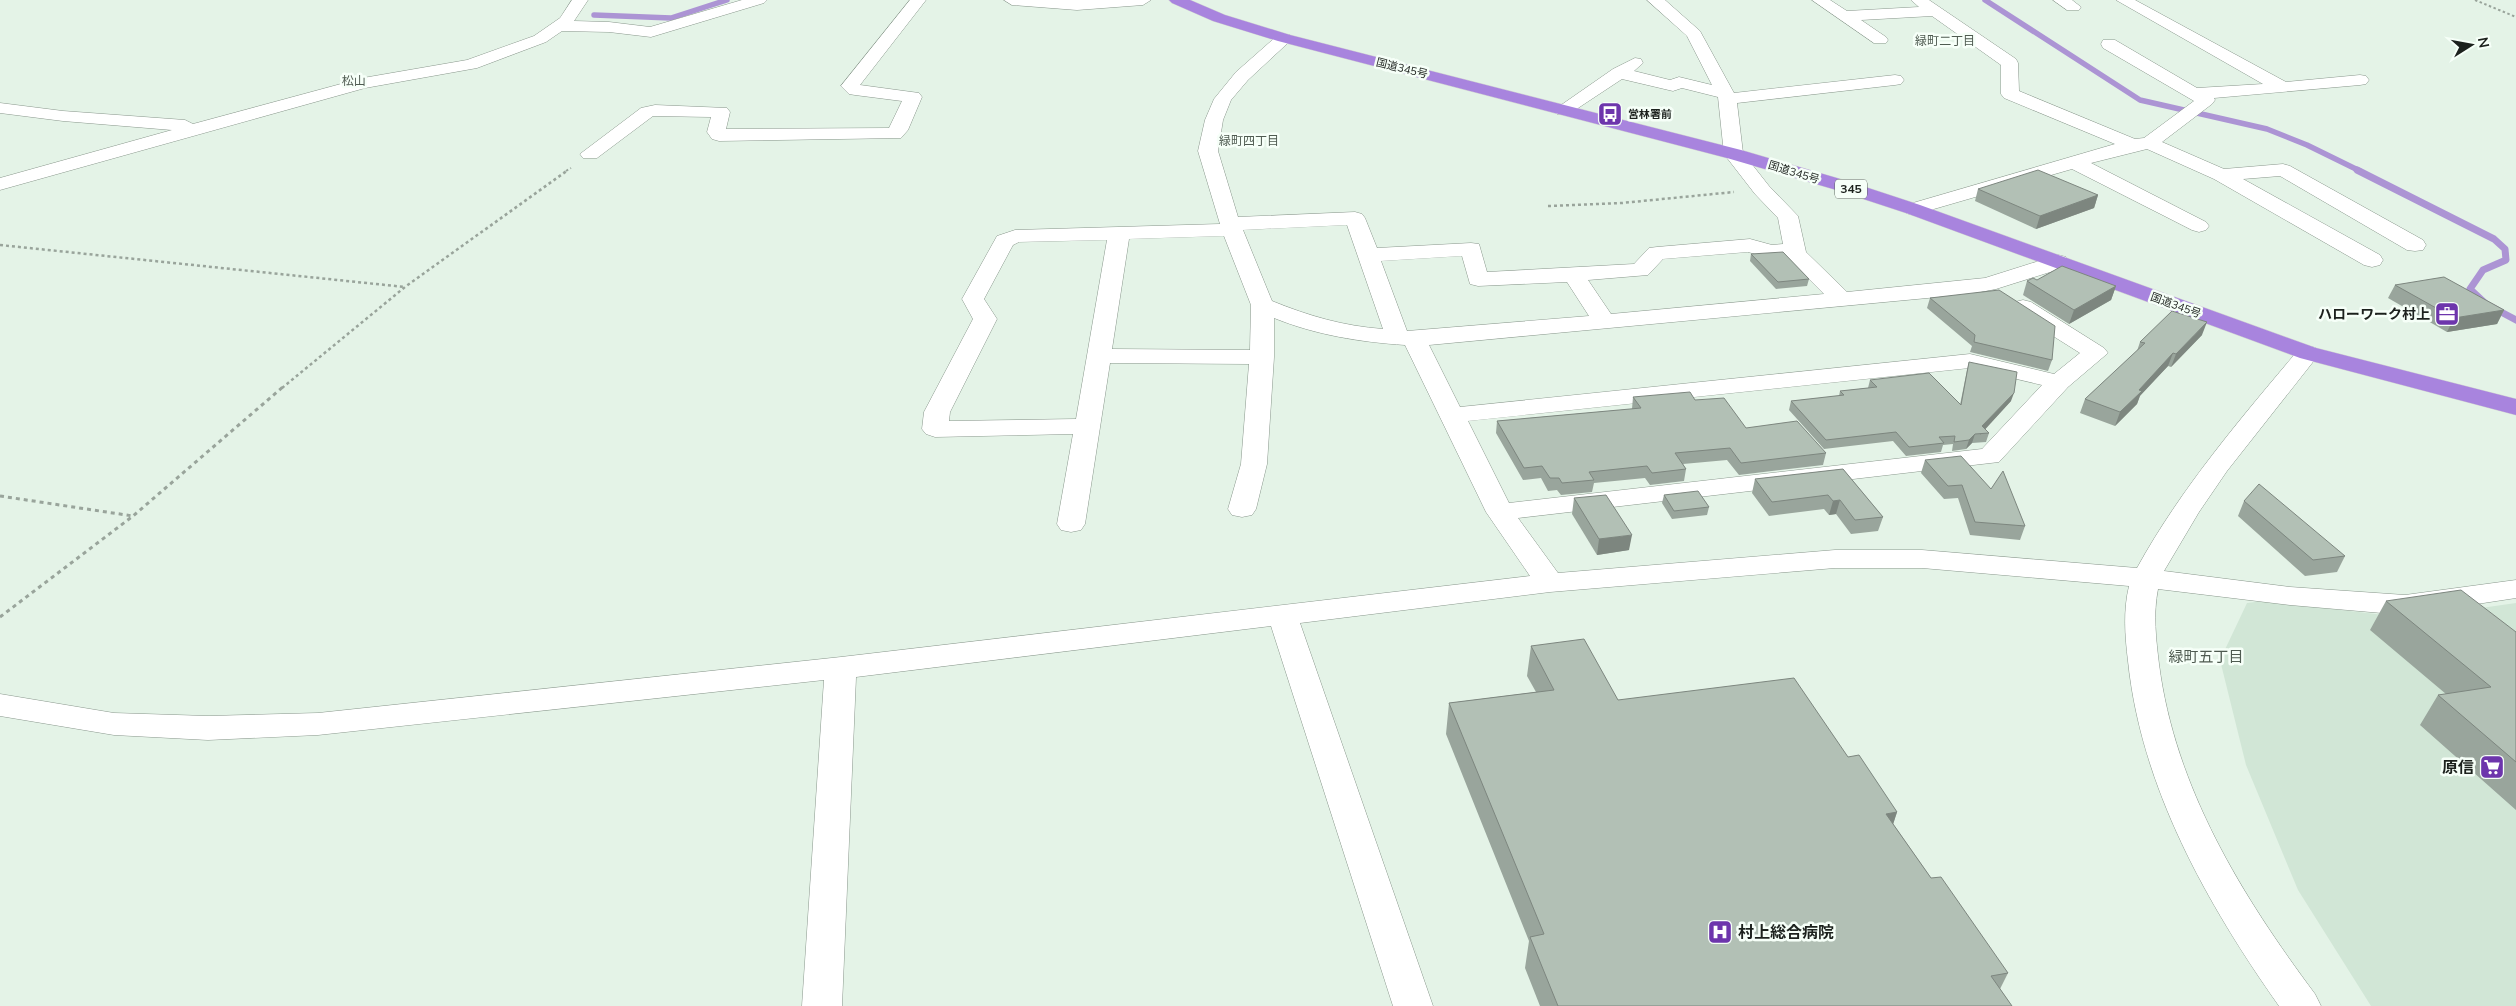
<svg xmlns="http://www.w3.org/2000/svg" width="2516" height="1006" viewBox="0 0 2516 1006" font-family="Mulish,'Noto Sans JP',sans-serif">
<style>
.built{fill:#d1e6d6}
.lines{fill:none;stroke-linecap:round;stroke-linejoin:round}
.stream-far1{stroke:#ac94d4;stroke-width:5.5}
.stream{stroke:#ac94d4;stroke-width:7}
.minor-casing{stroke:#89978c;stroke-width:1}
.highway-casing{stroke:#d2d3d2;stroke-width:1}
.path-far2{stroke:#99a49b;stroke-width:2;stroke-dasharray:2.5 2.5;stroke-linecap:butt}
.path-far1{stroke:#99a49b;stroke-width:2.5;stroke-dasharray:3 3;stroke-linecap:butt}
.path{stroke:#99a49b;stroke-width:3;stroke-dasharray:4 4;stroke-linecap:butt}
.minor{fill:#fff;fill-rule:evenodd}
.highway{fill:#a884de;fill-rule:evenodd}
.wall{fill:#99a59c}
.shaded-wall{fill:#7d867f}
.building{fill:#b2c0b5;stroke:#7d867f}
.labels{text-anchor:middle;stroke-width:5;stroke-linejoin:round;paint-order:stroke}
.far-street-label{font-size:11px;fill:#1c211d;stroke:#f6fff8}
.far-poi-label{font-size:11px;font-weight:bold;fill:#1c211d;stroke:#f6fff8;text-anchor:start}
.far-neighbourhood-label{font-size:12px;fill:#4f5b51;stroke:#f6fff8}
.shield{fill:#f6fff8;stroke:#5d645f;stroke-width:1}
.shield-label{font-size:12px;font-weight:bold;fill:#1c211d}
.poi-label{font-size:14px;font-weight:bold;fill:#1c211d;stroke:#f6fff8;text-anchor:end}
.neighbourhood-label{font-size:15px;fill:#4f5b51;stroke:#f6fff8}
.near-poi-label{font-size:16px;font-weight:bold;fill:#1c211d;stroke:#f6fff8;text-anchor:end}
</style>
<rect width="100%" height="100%" fill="#e4f3e7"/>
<polygon class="built" points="2263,601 2411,618 2516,603 2516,1006 2371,1006 2298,890 2246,765 2220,660 2247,603"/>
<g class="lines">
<g class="stream-far1">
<polyline points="1985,0 2140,100 2267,129 2307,145 2360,171"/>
<polyline points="594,15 671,18 727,0"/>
</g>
<polyline class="stream" points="2357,170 2494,239 2505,249 2506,260 2483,270 2470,289 2486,304 2516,320"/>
<defs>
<g id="minor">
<polygon points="572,0 588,0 574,21 609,22 650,27 742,0 767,0 764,3 651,37 609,32 562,31 546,42 477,68 365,88 0,190 0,178 172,130 63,121 0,113 0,103 63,111 185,120 193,124 363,78 467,60 534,36 560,18"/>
<polygon points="910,0 926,0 860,85 919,93 922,97 908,130 901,138 719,141 712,139 707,132 711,117 653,116 597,158 583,158 580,154 641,108 655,105 727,108 730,112 726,129 889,128 902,101 855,95 849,94 841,86"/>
<polygon points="1004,0 1151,0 1143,5 1077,10 1012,5"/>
<path d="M1647,0H1665L1700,31L1734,93L1895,75L1901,76L1904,80L1901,84L1895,85L1737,103L1743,153L1769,186L1798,216L1806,252L1847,292L1985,278L2058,255L2066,257L2069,262L2066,267L1996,289L1970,294L1429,345L1460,407L1970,354L2054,374L2080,353L2015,312L2012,307L2015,302L2023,300L2031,302L2104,348L2108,353L2068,387L1999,462L1518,518L1558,573L1835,550H1922L2137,568C2181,488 2241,418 2300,348L2308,346L2316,348L2320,353L2227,471L2199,512L2164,571L2290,587L2405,595L2516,580V598L2405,615L2290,605L2158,589C2153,614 2156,639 2159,664C2175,788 2242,896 2315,994L2321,1006H2279C2207,904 2141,787 2128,661C2125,636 2123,611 2129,586L1922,568H1835L1550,592L1300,623L1433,1006H1393L1271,626L856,677L842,1006H802L824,680L318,735L208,740L114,735L0,716V694L114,713L208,716L318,713L841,657L1530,576L1486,512L1405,345C1360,342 1316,335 1274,318V357L1267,464L1256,509L1252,515L1242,517L1232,515L1228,509L1241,464L1249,364L1110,363L1085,524L1081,530L1071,532L1061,530L1057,524L1073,434L935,437L926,434L922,429L924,412L973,319L962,299L997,236L1015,230L1220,224L1198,151L1205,120L1214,99L1236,72L1278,35H1290L1292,38L1290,41L1248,80L1231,100L1223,120L1218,151L1238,217L1355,212L1362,214L1365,218L1377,248L1471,243L1479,244L1487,272L1634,264L1649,248L1657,247L1750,239L1772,245L1783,244L1778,218L1755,194L1724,154L1718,97L1682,88L1673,91L1622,79L1569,114H1557L1554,110L1613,69L1635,58L1641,59L1643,63L1634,71L1670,80L1679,77L1712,85L1687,36ZM1347,225L1383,329C1343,326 1309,316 1272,301L1243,230ZM1224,236L1251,305L1250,350L1112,349L1129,239ZM1107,240L1076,419L949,421L950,412L997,319L984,299L1013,245L1019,242ZM1748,252L1770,258L1787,257L1824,294L1611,314L1588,280L1648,275L1663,259ZM1462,256L1470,284L1478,286L1567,282L1589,316L1407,331L1381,261ZM1970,368L2042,385L1982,449L1509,503L1468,421Z"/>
<polygon points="1812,0 1830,0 1847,11 1919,7 1911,0 1929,0 2016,59 2018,63 2019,91 2135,139 2144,138 2194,101 2103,48 2101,44 2103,40 2115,40 2197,88 2263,84 2116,0 2135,0 2286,82 2360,75 2366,76 2369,80 2366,84 2360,85 2214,98 2215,100 2212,104 2162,142 2224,169 2283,164 2290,166 2423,240 2426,245 2423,250 2415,251 2407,250 2280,176 2243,179 2380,255 2383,260 2380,265 2372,267 2364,265 2214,179 2147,149 2091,163 2206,222 2209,226 2206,230 2199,232 2192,230 2072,169 1920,213 1913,215 1906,213 1903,209 1906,205 2115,144 2004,98 2001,94 2001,65 1932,16 1861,20 1886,37 1888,40 1886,43 1874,43"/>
<polygon points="2053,0 2072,0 2081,7 2079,10 2067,10"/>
</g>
<polygon id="highway" points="1169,0 1190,0 1225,15 1290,35 1741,150 1847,181 1920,205 2316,348 2516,399 2516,415 2300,358 1906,213 1833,189 1727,158 1278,41 1213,21 1172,3"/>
</defs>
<use href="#minor" class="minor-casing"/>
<use href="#highway" class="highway-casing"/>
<g class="path-far2">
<polyline points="2475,0 2516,17"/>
<polyline points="566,171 571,168"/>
</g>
<g class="path-far1">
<polyline points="1548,206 1622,203 1734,192"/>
<polyline points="0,245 405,287"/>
<polyline points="282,388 405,287 568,170"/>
</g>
<g class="path">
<polyline points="0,496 133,516"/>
<polyline points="0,617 133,516 284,386"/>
</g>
<use href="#minor" class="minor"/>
<use href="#highway" class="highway"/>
</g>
<g class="wall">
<polygon points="1978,189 2098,195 2094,208 2036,229 1975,201"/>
<polygon points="1751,254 1809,279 1807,286 1776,289 1750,261"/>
<polygon points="2037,280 2116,286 2111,300 2069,324 2023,295 2027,281"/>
<polygon points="2395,285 2504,310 2497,324 2447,332 2388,298"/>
<polygon points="1930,298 2052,360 2048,371 1970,352 1972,346 1927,308"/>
<polygon points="2202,335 2171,367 2168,366 2140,395 2137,404 2115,426 2080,413 2085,399 2137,351 2140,342"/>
<polygon points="1969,362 2011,401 1985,429 1989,433 1986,442 1972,443 1966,449 1952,451 1953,444 1943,445 1941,452 1906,456 1893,441 1824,449 1789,410 1791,401 1839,396 1840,391 1868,388 1870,380 1960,405 1967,370"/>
<polygon points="1633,397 1695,400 1746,428 1826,453 1823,465 1739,475 1727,460 1683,464 1686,469 1684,481 1650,485 1645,478 1594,483 1592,492 1561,495 1557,490 1548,491 1541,478 1523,480 1496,433 1497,421 1632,409"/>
<polygon points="1925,460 2025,526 2020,540 1970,535 1958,498 1944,499 1921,473"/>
<polygon points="1843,469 1883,517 1878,531 1851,534 1836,514 1829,515 1824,509 1769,516 1752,493 1755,479"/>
<polygon points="1664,495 1709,507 1707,515 1672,519 1662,503"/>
<polygon points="1574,498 1629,550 1597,555 1572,514"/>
<polygon points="2244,501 2345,556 2337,572 2305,576 2238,516"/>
<polygon points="2386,601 2516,632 2516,810 2420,725 2438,695 2446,694 2370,630"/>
<polygon points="1531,646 1618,700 1848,757 1897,812 1893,824 1931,878 2008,973 2000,989 2012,1006 1540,1006 1525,968 1529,941 1446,734 1449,703 1536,692 1527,676"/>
</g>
<g class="shaded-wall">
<polygon points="2098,195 2094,208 2036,229 2040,216"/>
<polygon points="2116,286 2111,300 2069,324 2074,310"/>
<polygon points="2504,310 2497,324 2447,332 2454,318"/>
<polygon points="2207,322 2202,335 2171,367 2176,354"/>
<polygon points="2173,353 2168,366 2140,396 2137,404 2115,426 2120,412 2139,390"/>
<polygon points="2014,393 2011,401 1980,435 1982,426"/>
<polygon points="1975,434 1972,443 1966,449 1969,440"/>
<polygon points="1840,500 1836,514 1829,515 1833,501"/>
<polygon points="1632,535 1629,550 1597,555 1599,539"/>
<polygon points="1897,812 1887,843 1886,814"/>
</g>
<g class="building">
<polygon points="2038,170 2098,195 2040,216 1978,189"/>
<polygon points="1783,252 1809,279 1778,282 1751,254"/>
<polygon points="2062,266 2116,286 2074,310 2027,281 2033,278 2037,280"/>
<polygon points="2444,277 2504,310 2454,318 2395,285"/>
<polygon points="1999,290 2055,326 2052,360 1974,342 1975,335 1930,298"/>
<polygon points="2172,311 2207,322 2176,354 2173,353 2139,390 2142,391 2120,412 2085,399 2145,343 2140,342"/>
<polygon points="1969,362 2017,372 2014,393 1982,426 1989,433 1975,434 1969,440 1954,442 1955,436 1939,437 1944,443 1909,447 1896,432 1826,440 1791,401 1844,395 1840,391 1877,387 1870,380 1929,373 1961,405"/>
<polygon points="1690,392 1695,400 1724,398 1746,428 1797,421 1826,453 1741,463 1730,448 1675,453 1686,469 1652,473 1647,466 1589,472 1594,480 1562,483 1559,478 1550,478 1542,466 1524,468 1497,421 1641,408 1633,397"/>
<polygon points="1961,456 1991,489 2003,471 2025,526 1975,522 1962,485 1948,486 1925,460"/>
<polygon points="1843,469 1883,517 1855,520 1840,500 1833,501 1828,495 1772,502 1755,479"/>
<polygon points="2259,484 2345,556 2313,560 2244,501"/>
<polygon points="1698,491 1709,507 1674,511 1664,495"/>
<polygon points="1606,495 1632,535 1599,539 1574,498"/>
<polygon points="2461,590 2516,632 2516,762 2438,695 2491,687 2386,601"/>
<polygon points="1584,639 1618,700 1794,678 1848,757 1859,755 1897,812 1886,814 1931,878 1941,877 2008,973 1991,976 2012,1006 1558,1006 1530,937 1544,934 1449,703 1554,690 1531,646"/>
</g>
<defs>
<symbol id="bus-square" viewBox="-11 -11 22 22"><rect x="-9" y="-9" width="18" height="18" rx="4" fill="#6d35ac" stroke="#f6fff8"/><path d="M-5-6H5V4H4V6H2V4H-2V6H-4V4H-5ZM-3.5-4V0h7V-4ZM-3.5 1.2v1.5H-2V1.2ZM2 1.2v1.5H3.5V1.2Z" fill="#fff"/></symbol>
<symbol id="office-square" viewBox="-11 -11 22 22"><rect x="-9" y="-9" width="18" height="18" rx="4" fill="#6d35ac" stroke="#f6fff8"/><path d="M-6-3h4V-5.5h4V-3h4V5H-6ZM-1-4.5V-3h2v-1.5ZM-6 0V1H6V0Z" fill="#fff"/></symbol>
<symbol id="supermarket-square" viewBox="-11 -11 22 22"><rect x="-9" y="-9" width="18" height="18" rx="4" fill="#6d35ac" stroke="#f6fff8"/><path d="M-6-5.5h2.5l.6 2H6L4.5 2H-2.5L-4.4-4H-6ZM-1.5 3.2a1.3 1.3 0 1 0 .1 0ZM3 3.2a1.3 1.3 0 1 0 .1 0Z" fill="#fff"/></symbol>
<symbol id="hospital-square" viewBox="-11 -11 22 22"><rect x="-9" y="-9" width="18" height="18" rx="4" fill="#6d35ac" stroke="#f6fff8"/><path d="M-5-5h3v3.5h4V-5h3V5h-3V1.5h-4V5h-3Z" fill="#fff"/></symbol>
</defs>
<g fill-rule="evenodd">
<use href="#bus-square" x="1596" y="100" width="28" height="28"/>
<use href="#office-square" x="2433" y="300" width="28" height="28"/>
<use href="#supermarket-square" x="2478" y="753" width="28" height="28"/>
<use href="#hospital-square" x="1706" y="918" width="28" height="28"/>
</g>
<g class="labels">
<g class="far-street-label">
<text transform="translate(1402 68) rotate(14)" y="4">国道345号</text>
<text transform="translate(1794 172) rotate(17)" y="4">国道345号</text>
<text transform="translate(2176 305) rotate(20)" y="4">国道345号</text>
</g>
<g class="far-poi-label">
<text x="1628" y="118">営林署前</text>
</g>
<g class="far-neighbourhood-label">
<text x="1945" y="45">緑町二丁目</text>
<text x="354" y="85">松山</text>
<text x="1249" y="145">緑町四丁目</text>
</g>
<rect class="shield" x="1835" y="179.5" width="32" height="19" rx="4"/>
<g class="shield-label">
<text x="1851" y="193">345</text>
</g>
<g class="poi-label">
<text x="2430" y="319">ハローワーク村上</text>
</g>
<g class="neighbourhood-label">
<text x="2206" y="662">緑町五丁目</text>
</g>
<g class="near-poi-label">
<text x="2474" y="773">原信</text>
<text x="1738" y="938" text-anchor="start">村上総合病院</text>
</g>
</g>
<g transform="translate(2471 45) rotate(79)" stroke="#f6fff8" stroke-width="4" paint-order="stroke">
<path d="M0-4L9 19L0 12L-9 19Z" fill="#1c211d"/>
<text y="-8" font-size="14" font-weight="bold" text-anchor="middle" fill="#1c211d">N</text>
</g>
</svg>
